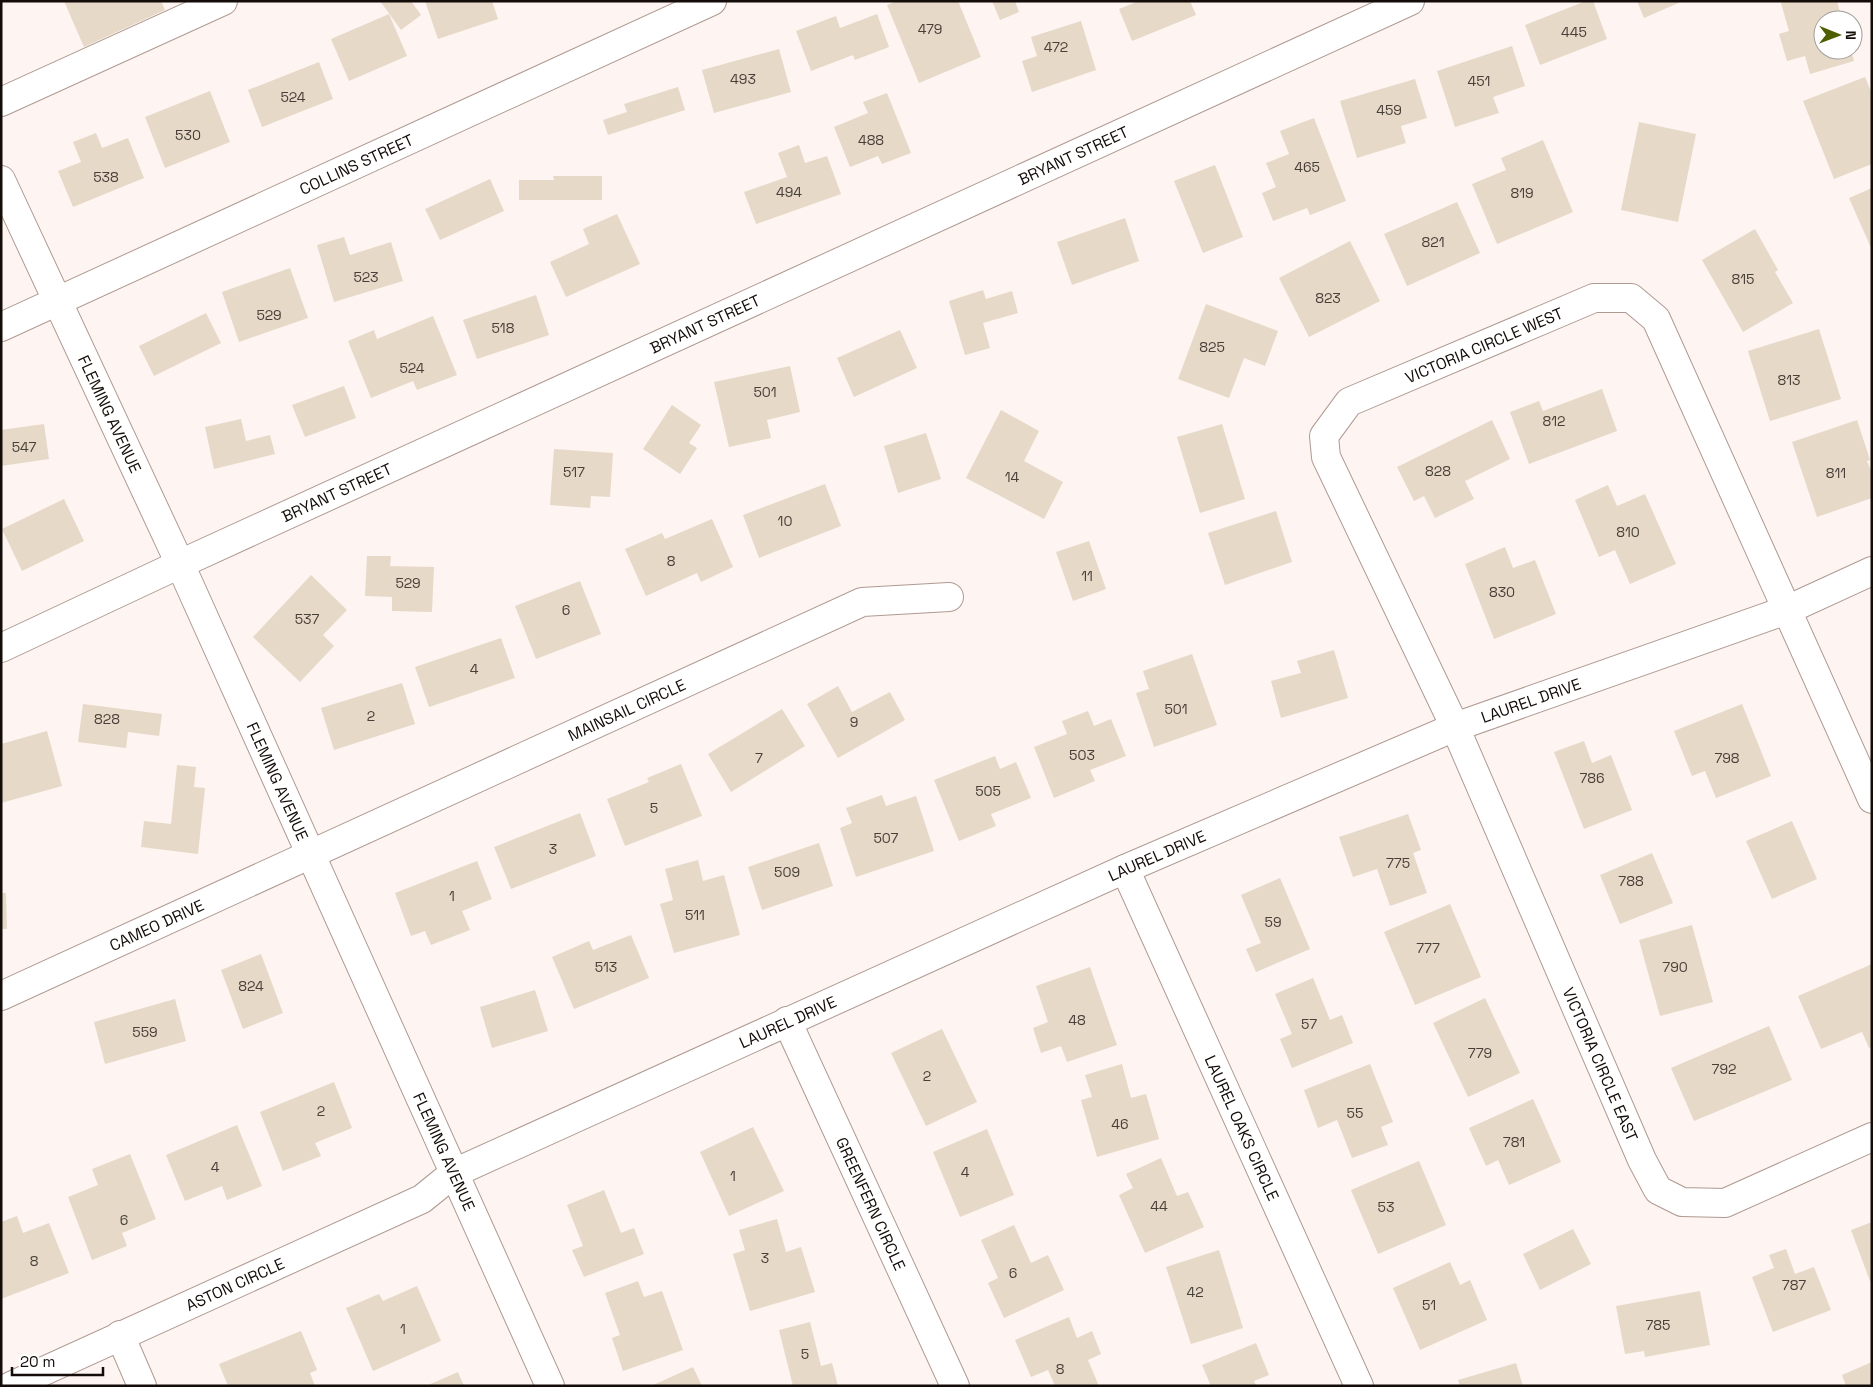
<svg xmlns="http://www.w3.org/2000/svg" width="1873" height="1387" viewBox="0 0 1873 1387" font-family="'Space Grotesk',sans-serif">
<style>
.building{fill:#e7d9c8}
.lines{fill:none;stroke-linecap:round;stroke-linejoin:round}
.minor-casing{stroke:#af9a92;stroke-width:30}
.minor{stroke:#fff;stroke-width:28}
.labels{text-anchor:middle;stroke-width:4;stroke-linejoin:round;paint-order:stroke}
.number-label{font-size:14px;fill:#483f39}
.street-label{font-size:16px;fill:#130c09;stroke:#fff}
</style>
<rect width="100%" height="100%" fill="#fef4f1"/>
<g class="building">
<polygon points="64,1 161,1 165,10 84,47"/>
<polygon points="380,1 411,1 421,15 401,30"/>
<polygon points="425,1 492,1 498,19 438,39"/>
<polygon points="897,1 958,1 981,57 919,83 887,5"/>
<polygon points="992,1 1015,1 1019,12 1000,20"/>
<polygon points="1139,1 1190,1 1196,15 1132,41 1119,9"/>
<polygon points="1586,1 1593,1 1607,39 1540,65 1525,25"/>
<polygon points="1637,1 1683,1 1644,18"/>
<polygon points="1786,1 1837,1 1842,20 1823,20 1823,50 1851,50 1854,61 1810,74 1805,56 1787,61 1779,34 1789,31 1781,3"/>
<polygon points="389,14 407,56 349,81 331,39"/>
<polygon points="877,14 889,47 855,60 853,55 811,71 796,31 836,16 840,28"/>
<polygon points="1081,21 1096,70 1032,92 1022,61 1037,56 1031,37"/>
<polygon points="1512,46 1525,86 1493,97 1499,113 1455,127 1437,71"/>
<polygon points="779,49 791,92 714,113 702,70"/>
<polygon points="319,62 333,99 262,127 248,90"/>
<polygon points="1865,77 1872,94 1872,164 1834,179 1803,101"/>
<polygon points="1415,79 1427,118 1401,126 1406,143 1357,158 1340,101"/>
<polygon points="678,87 685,110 608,135 603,120 627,112 624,104"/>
<polygon points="210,91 230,142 165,168 145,117"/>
<polygon points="887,93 911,153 882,164 878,156 850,167 834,127 868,113 863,102"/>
<polygon points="1314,118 1346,201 1310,215 1307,208 1273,221 1262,193 1276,187 1266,163 1289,154 1280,131"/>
<polygon points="1639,122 1696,134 1678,222 1621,210"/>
<polygon points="96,133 102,148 128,138 144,178 73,207 58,171 81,162 73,142"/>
<polygon points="1543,140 1573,212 1497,244 1472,184 1506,170 1501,158"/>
<polygon points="799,145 805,163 827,156 841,194 756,224 744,192 787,177 778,153"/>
<polygon points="1215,165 1243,237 1203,253 1174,181"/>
<polygon points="553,176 602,176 602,200 519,200 519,180 554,180"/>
<polygon points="490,179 504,211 440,240 425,209"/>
<polygon points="1872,188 1872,250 1849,198"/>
<polygon points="1457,202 1480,253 1407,286 1384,234"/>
<polygon points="617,214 640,264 566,297 550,262 589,244 583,229"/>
<polygon points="1125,218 1139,261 1072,285 1057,242"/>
<polygon points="1755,229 1778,270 1775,272 1793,303 1743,332 1702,260"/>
<polygon points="344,237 350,255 391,242 403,281 334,302 317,245"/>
<polygon points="1350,241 1380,301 1309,337 1279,278"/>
<polygon points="290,268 308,318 239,342 222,292"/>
<polygon points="983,290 986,299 1012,291 1018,313 983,323 990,348 965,355 949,301"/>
<polygon points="536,295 549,335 477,359 463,320"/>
<polygon points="1206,304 1278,331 1265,366 1244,358 1229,398 1178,379"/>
<polygon points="206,313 221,343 154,376 139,346"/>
<polygon points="433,316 457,375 417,390 413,381 371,398 348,341 374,330 377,339"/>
<polygon points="1819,329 1841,399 1770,421 1748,351"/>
<polygon points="900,330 917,368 854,397 837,358"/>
<polygon points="790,366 800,412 767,420 771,438 729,447 714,382"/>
<polygon points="344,386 356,418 305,437 292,405"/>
<polygon points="1602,389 1617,431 1529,464 1510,412 1539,401 1543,411"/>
<polygon points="672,405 701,425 689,443 697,448 680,474 643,449"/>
<polygon points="1001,410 1039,431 1024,461 1063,482 1044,519 966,478"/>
<polygon points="241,419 246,441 270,435 275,454 214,469 205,427"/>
<polygon points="1492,420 1510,459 1465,481 1474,499 1435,518 1424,496 1414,501 1397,467"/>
<polygon points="1857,420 1870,460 1867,461 1872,473 1872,498 1817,517 1792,442"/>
<polygon points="44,424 49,459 1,466 1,430"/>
<polygon points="1222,424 1245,499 1200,513 1177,437"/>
<polygon points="926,433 941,479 898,493 884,446"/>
<polygon points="554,449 613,453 610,497 591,496 590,508 550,505"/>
<polygon points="825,484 841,526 759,558 743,515"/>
<polygon points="1608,485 1617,506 1645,494 1676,564 1630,584 1615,550 1599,557 1575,500"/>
<polygon points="64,499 84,541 22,571 2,529"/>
<polygon points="1276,511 1292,562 1225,585 1208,533"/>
<polygon points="712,519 733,567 701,582 697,573 646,596 625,549 662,533 665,539"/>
<polygon points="1089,541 1106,589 1073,601 1056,552"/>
<polygon points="1505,547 1513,568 1535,560 1556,614 1494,639 1465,564"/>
<polygon points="367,556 391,556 390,566 434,567 432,612 392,611 392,597 365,596"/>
<polygon points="311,575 347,610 323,635 334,646 300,682 253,637"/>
<polygon points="580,581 601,634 536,659 515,606"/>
<polygon points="501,638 515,678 429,707 415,667"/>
<polygon points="1334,650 1348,698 1281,718 1271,681 1301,673 1297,661"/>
<polygon points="1192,654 1217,725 1154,747 1136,693 1149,689 1143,671"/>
<polygon points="402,683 415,724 334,750 321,708"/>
<polygon points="838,686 852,712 890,692 905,720 838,758 807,704"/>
<polygon points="83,704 162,714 159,736 128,732 126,748 78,742"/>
<polygon points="1742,704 1771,776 1716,798 1705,771 1692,776 1674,731"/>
<polygon points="782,709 805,746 731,792 708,754"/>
<polygon points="1088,711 1094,726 1111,719 1126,756 1090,770 1095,781 1054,798 1034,747 1067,734 1062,721"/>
<polygon points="47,731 62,786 1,803 1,744"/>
<polygon points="1584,741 1592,763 1611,755 1632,810 1584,829 1554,752"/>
<polygon points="995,756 1000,769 1016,762 1031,798 991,814 996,826 959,841 934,780"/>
<polygon points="681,764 702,816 625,846 607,799 649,782 647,778"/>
<polygon points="177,765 196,767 194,787 205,788 198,854 141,847 144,821 171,824"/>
<polygon points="882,795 886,806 916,796 934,851 856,877 840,828 852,823 846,808"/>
<polygon points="580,813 596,856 511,889 494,847"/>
<polygon points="1408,814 1421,850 1413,853 1427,893 1390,906 1377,869 1353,877 1339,837"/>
<polygon points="1792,821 1817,879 1772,899 1746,841"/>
<polygon points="819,843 833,886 762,910 748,867"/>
<polygon points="1652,853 1673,903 1620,924 1600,875"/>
<polygon points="698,860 703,881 724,875 740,935 674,953 660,904 673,900 665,869"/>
<polygon points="477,861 492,899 462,911 470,930 431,945 425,931 411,936 395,893"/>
<polygon points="1280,878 1310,949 1256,972 1246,949 1261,943 1241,895"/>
<polygon points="1,893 6,893 7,929 1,929"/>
<polygon points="1450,904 1481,977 1415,1005 1384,932"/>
<polygon points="1692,925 1713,1002 1660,1016 1639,940"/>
<polygon points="631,935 649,978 574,1009 552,957 589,941 593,950"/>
<polygon points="261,954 283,1013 243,1029 221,970"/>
<polygon points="1872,964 1872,1047 1869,1048 1862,1032 1821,1049 1798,996"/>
<polygon points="1090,967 1117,1045 1067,1062 1061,1046 1041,1053 1033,1028 1048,1022 1036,986"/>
<polygon points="1313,978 1330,1020 1342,1015 1353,1043 1292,1068 1280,1039 1292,1034 1275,994"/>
<polygon points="535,990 548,1031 492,1048 480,1007"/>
<polygon points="1485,998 1520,1073 1468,1097 1433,1023"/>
<polygon points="175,999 186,1041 105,1064 94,1022"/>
<polygon points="1769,1026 1792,1080 1694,1121 1671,1068"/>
<polygon points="942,1029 977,1102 926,1126 891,1053"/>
<polygon points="1122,1064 1131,1098 1146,1094 1159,1139 1097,1157 1081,1100 1092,1097 1085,1075"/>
<polygon points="1370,1064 1393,1122 1381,1127 1388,1145 1352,1158 1337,1120 1318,1128 1304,1090"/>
<polygon points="334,1082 352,1128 315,1143 321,1156 283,1171 260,1112"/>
<polygon points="1533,1099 1561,1162 1509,1185 1498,1160 1486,1166 1469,1128"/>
<polygon points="237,1125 262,1186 227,1200 222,1186 185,1201 166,1155"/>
<polygon points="753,1127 784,1191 729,1216 700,1152"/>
<polygon points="987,1129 1014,1195 960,1217 933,1152"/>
<polygon points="130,1154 156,1219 122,1233 127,1246 92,1260 68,1197 98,1185 92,1169"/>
<polygon points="1161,1158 1177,1196 1188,1192 1204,1227 1145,1253 1119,1195 1133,1188 1126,1174"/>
<polygon points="1419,1161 1446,1225 1378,1254 1351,1190"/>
<polygon points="604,1190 621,1233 634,1228 644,1254 584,1277 572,1250 583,1246 567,1205"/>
<polygon points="17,1216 23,1233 49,1223 69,1273 1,1299 1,1222"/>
<polygon points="777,1219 786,1252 801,1247 815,1292 750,1311 733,1254 745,1250 739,1230"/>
<polygon points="1872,1222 1872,1280 1870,1281 1851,1230"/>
<polygon points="1014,1225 1031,1263 1048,1255 1064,1290 1004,1318 988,1283 998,1278 981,1240"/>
<polygon points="1573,1229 1591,1264 1540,1290 1523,1254"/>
<polygon points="1786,1249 1795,1274 1814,1267 1831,1310 1773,1332 1752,1277 1774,1268 1769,1255"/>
<polygon points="1219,1250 1243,1328 1191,1344 1166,1267"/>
<polygon points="1450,1262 1460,1285 1470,1280 1487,1320 1420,1350 1393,1288"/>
<polygon points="638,1281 644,1297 662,1291 683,1350 623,1371 612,1338 620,1335 605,1293"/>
<polygon points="417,1286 441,1341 373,1371 346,1308 379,1294 383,1301"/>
<polygon points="1700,1291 1710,1345 1645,1357 1644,1351 1625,1354 1616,1306"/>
<polygon points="1069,1317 1077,1338 1092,1331 1101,1354 1088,1360 1099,1386 1055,1386 1048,1370 1031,1377 1015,1340"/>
<polygon points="810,1322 821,1366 832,1363 838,1386 793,1386 779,1330"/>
<polygon points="301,1331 317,1370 310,1373 315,1386 228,1386 219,1364"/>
<polygon points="1256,1343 1269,1375 1254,1381 1256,1386 1211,1386 1202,1365"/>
<polygon points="1872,1362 1872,1386 1846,1386 1842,1375"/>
<polygon points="1516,1363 1523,1386 1460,1386 1458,1380"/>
<polygon points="693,1367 702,1386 651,1386"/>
<polygon points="458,1372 464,1386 426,1386"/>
</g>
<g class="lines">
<defs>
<g id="minor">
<polyline points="1,102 223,1"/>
<path id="s1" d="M1,180L180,564L550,1386"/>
<path id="s2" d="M1,327L712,1"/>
<path id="s3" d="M1,648L180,564L1410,1"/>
<path id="s4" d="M1872,799L1656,319L1631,298H1594L1349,402L1324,436L1326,457L1455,727L1642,1160L1658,1190L1682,1202L1725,1203L1872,1137"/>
<path id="s5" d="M1125,869L1359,1386"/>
<path id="s6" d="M1,996L862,602L949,597"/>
<path id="s7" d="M787,1021L955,1386"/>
<polyline points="120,1335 142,1386"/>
<path id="s8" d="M11,1386L422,1199L454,1173L1125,869L1455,727L1787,610L1872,571"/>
</g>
</defs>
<use href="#minor" class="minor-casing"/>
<use href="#minor" class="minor"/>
</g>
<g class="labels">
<g class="number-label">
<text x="930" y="34">479</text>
<text x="1574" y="37">445</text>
<text x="1056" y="52">472</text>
<text x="743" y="84">493</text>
<text x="1479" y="86">451</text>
<text x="293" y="102">524</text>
<text x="1389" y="115">459</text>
<text x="188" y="140">530</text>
<text x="871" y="145">488</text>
<text x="1307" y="172">465</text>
<text x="106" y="182">538</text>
<text x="789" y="197">494</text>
<text x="1522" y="198">819</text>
<text x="1433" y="247">821</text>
<text x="366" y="282">523</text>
<text x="1743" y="284">815</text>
<text x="1328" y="303">823</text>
<text x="269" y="320">529</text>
<text x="503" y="333">518</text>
<text x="1212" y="352">825</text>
<text x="412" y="373">524</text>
<text x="1789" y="385">813</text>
<text x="765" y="397">501</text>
<text x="1554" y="426">812</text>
<text x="24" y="452">547</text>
<text x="1438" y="476">828</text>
<text x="574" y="477">517</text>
<text x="1836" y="478">811</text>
<text x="1012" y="482">14</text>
<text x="785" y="526">10</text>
<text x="1628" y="537">810</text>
<text x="671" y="566">8</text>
<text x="1087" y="581">11</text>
<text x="408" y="588">529</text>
<text x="1502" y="597">830</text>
<text x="566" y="615">6</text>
<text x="307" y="624">537</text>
<text x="474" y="674">4</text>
<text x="1176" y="714">501</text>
<text x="371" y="721">2</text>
<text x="107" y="724">828</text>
<text x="854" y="727">9</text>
<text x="1082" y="760">503</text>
<text x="759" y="763">7</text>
<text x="1727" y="763">798</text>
<text x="1592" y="783">786</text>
<text x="988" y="796">505</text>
<text x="654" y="813">5</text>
<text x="886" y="843">507</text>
<text x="553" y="854">3</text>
<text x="1398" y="868">775</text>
<text x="787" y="877">509</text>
<text x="1631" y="886">788</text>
<text x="452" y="901">1</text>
<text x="695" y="920">511</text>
<text x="1273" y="927">59</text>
<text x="1428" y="953">777</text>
<text x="606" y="972">513</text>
<text x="1675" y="972">790</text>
<text x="251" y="991">824</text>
<text x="1077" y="1025">48</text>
<text x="1309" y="1029">57</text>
<text x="145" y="1037">559</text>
<text x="1480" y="1058">779</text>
<text x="1724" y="1074">792</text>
<text x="927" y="1081">2</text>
<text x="321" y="1116">2</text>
<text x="1355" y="1118">55</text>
<text x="1120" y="1129">46</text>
<text x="1514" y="1147">781</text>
<text x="215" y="1172">4</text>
<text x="965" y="1177">4</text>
<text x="733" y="1181">1</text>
<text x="1159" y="1211">44</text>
<text x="1386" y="1212">53</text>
<text x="124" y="1225">6</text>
<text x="765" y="1263">3</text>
<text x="34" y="1266">8</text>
<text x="1013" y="1278">6</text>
<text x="1794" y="1290">787</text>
<text x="1195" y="1297">42</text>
<text x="1429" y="1310">51</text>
<text x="1658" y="1330">785</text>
<text x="403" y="1334">1</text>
<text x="805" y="1359">5</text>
<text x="1060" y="1374">8</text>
</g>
<g class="street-label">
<text dy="6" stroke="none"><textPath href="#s3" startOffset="1180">BRYANT STREET</textPath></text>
<text dy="6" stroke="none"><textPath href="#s2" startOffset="391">COLLINS STREET</textPath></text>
<text dy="6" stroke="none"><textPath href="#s3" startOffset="775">BRYANT STREET</textPath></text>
<text transform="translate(1484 345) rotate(-23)" y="6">VICTORIA CIRCLE WEST</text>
<text dy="6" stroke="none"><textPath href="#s1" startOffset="258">FLEMING AVENUE</textPath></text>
<text dy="6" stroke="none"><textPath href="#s3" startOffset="370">BRYANT STREET</textPath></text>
<text dy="6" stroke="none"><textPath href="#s8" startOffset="1669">LAUREL DRIVE</textPath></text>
<text dy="6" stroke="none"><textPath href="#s6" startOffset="688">MAINSAIL CIRCLE</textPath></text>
<text dy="6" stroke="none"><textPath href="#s1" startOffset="662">FLEMING AVENUE</textPath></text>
<text dy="6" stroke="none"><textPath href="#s8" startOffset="1264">LAUREL DRIVE</textPath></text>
<text dy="6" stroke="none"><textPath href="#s6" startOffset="171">CAMEO DRIVE</textPath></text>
<text dy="6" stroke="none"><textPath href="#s8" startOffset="859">LAUREL DRIVE</textPath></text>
<text dy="6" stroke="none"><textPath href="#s4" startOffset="1592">VICTORIA CIRCLE EAST</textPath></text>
<text dy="6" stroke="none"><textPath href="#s5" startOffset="284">LAUREL OAKS CIRCLE</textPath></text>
<text dy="6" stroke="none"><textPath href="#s1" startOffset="1068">FLEMING AVENUE</textPath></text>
<text dy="6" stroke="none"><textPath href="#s7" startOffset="201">GREENFERN CIRCLE</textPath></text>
<text dy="6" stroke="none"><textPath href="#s8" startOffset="246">ASTON CIRCLE</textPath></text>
</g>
</g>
<rect width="1873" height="1387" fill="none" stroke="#130c09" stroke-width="5"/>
<g transform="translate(1838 35) rotate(91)"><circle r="24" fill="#ffffff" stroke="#a19e9d"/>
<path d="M0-4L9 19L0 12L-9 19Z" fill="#4d5e00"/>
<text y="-8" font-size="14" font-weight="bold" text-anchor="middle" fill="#130c09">N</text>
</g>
<path d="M12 1367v8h91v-8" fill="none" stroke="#130c09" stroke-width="2.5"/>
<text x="20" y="1367" font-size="15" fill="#130c09" stroke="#ffffff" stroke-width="4" paint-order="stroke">20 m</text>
</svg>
